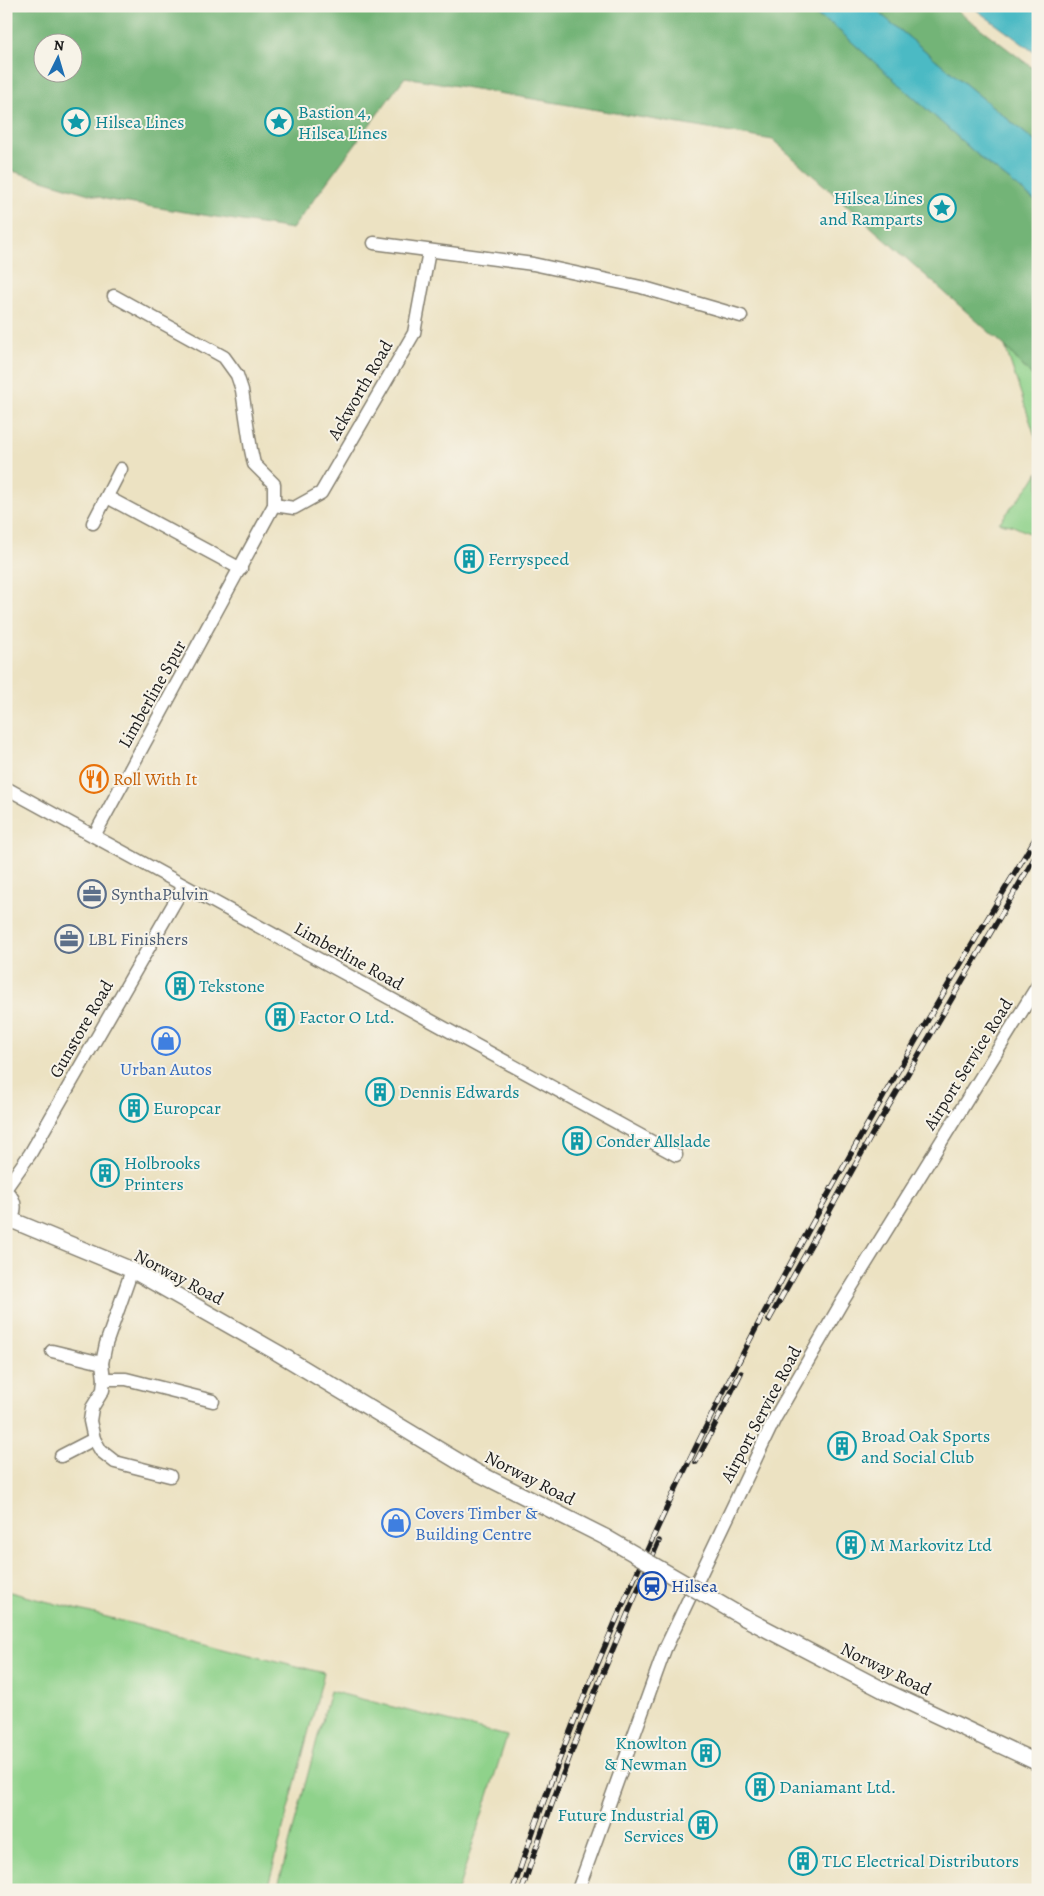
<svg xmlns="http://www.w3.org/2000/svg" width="1044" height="1896" viewBox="0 0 1044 1896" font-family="Alegreya,serif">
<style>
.green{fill:#8fd28b;stroke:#567754}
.forest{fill:#73b477;stroke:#48684a;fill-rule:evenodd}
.water{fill:#4cbac4;stroke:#346b70}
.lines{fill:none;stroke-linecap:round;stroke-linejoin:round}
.minor-casing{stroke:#847f6f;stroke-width:15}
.tertiary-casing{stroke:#847f6f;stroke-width:18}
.minor{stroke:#fff;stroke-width:12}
.tertiary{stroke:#fff;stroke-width:15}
.rail-casing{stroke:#1c1c1c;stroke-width:5.5}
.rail{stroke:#f7f3e8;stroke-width:4;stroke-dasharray:11;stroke-linecap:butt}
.tertiary-bridge-casing{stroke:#847f6f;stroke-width:18;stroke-linecap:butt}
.tertiary-bridge{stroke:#fff;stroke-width:15}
.labels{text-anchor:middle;stroke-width:4;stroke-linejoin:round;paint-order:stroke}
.culture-label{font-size:18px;fill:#0d838f;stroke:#f7f3e8;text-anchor:start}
.street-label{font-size:18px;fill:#1c1c1c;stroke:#f7f3e8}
.food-label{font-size:18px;fill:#c56008;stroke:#f7f3e8;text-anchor:start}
.service-label{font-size:18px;fill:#4e5e75;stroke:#f7f3e8;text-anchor:start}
.shop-label{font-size:18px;fill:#366cbe;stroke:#f7f3e8}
.transit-label{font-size:18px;fill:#164399;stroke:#f7f3e8;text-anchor:start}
</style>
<rect width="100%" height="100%" fill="#f7f3e8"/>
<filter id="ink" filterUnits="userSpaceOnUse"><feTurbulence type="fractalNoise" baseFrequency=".02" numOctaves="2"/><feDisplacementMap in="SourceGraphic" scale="10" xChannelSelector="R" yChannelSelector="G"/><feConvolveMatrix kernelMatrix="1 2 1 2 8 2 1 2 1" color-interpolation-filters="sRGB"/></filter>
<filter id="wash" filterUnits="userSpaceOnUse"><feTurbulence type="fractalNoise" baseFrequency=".0096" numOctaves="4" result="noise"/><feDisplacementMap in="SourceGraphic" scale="20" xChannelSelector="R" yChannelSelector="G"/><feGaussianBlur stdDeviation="1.12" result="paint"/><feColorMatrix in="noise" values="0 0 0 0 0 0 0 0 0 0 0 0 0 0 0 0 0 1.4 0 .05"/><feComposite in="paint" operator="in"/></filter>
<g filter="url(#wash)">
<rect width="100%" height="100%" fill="#ece2c2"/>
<g class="green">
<polygon points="1005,346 1038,383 1038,445"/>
<polygon points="1038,472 1038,537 1011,525 999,523 1032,482"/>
<polygon points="6,1591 324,1673 267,1890 6,1890"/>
<polygon points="330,1691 507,1736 458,1890 277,1890"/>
</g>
<g class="forest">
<path d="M6,6H796L812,13L833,25L982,159L1038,203V383L1005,346L773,140L405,77L292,229L109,200L6,169ZM42,42H72V72H42Z"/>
<polygon points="871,6 951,6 1038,72 1038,144"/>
</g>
<g class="water">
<polygon points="796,6 871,6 1038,144 1038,203 982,159 833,25 812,13"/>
<polygon points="971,6 1038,6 1038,55"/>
</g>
</g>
<g filter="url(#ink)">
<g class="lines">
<defs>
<g id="minor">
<polyline points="374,243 533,264 641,287 741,316"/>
<polyline points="107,497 241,569"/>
<polyline points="274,505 294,508 321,493 414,333 429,251"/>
<polyline points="93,523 121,469"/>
<polyline points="6,788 676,1155"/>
<polyline points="94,836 274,505 274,484 254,464 251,450 242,390 237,375 224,357 114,296"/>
<polyline points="6,1188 30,1154 184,886"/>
<polyline points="132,1270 106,1344 102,1363 104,1379 103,1390 92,1408 90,1421 94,1439 101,1451 115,1462 170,1476"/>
<polyline points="52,1351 102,1363"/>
<polyline points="104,1379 126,1379 213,1401"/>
<polyline points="61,1456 94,1439"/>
<polyline points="578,1890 665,1649 775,1418 842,1302 1038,985"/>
</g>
<g id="tertiary">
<path d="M6,1193C15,1201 16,1213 6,1222"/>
<polyline points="9,1219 132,1270 278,1353 476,1472 605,1537"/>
<polyline points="743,1617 887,1692 1038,1763"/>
</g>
</defs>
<use href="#minor" class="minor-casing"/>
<use href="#tertiary" class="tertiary-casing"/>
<use href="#minor" class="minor"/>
<use href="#tertiary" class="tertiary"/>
<defs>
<g id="rail">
<polyline points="769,1320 874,1131 1038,852"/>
<polyline points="696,1462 741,1373"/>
<path d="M513,1890C636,1515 836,1171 1038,834"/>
<path d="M522,1890C561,1771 609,1656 659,1541"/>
</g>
</defs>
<use href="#rail" class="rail-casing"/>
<use href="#rail" class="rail"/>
<defs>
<polyline id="tertiary-bridge" points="605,1537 743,1617"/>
</defs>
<use href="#tertiary-bridge" class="tertiary-bridge-casing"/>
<use href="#tertiary-bridge" class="tertiary-bridge"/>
</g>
</g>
<defs>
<symbol id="sight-ring" viewBox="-11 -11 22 22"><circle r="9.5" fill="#f7f3e8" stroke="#0f9aa8" stroke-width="1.5"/><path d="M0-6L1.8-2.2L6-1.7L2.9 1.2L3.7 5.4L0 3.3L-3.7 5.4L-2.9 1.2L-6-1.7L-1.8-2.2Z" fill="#0f9aa8"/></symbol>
<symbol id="building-ring" viewBox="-11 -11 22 22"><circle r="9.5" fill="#f7f3e8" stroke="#0f9aa8" stroke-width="1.5"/><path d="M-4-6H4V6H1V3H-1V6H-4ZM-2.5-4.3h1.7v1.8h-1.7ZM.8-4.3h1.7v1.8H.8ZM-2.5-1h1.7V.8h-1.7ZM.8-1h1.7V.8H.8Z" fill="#0f9aa8"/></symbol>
<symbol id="restaurant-ring" viewBox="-11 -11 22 22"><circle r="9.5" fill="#f7f3e8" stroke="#e8710a" stroke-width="1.5"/><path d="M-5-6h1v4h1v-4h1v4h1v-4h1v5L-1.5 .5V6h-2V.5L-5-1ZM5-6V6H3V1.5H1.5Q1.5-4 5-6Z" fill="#e8710a"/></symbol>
<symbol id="office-ring" viewBox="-11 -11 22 22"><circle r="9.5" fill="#f7f3e8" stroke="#5c6f8a" stroke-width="1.5"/><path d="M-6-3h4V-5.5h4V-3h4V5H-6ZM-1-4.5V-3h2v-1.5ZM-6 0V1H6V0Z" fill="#5c6f8a"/></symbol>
<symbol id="shop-ring" viewBox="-11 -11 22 22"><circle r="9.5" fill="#f7f3e8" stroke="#3f7fe0" stroke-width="1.5"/><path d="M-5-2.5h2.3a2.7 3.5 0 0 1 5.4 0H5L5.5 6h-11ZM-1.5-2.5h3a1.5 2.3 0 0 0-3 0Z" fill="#3f7fe0"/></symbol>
<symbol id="station-ring" viewBox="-11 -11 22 22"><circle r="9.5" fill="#f7f3e8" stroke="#1a4fb4" stroke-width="1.5"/><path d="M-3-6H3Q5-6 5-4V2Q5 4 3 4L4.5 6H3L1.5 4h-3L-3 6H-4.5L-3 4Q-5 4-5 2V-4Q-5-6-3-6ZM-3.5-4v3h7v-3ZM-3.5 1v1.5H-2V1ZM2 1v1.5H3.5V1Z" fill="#1a4fb4"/></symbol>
</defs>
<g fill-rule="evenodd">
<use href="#sight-ring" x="60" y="106" width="32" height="32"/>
<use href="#sight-ring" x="263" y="106" width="32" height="32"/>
<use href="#sight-ring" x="926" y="192" width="32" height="32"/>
<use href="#building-ring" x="453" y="543" width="32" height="32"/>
<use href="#restaurant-ring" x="78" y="763" width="32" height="32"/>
<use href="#office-ring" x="76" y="878" width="32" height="32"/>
<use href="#office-ring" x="53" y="923" width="32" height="32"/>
<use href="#building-ring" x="164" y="970" width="32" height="32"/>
<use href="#building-ring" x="264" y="1001" width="32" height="32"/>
<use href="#shop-ring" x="150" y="1025" width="32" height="32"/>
<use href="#building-ring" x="364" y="1076" width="32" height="32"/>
<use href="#building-ring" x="118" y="1092" width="32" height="32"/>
<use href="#building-ring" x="561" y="1125" width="32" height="32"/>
<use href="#building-ring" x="89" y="1157" width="32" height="32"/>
<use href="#building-ring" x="826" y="1430" width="32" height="32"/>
<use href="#shop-ring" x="380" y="1507" width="32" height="32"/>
<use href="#building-ring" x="835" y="1529" width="32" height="32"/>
<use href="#station-ring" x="636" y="1570" width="32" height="32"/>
<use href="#building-ring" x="690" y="1737" width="32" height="32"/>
<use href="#building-ring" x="744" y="1771" width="32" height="32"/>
<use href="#building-ring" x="687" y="1809" width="32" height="32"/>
<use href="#building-ring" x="787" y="1845" width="32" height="32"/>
</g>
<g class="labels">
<g class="culture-label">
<text x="298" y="118">Bastion 4,<tspan x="298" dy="21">Hilsea Lines</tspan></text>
<text x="95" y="128">Hilsea Lines</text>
<text x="923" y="204" text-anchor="end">Hilsea Lines<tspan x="923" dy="21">and Ramparts</tspan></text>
<text x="488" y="565">Ferryspeed</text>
<text x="199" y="992">Tekstone</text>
<text x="299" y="1023">Factor O Ltd.</text>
<text x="399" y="1098">Dennis Edwards</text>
<text x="153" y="1114">Europcar</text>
<text x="596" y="1147">Conder Allslade</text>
<text x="124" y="1169">Holbrooks<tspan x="124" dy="21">Printers</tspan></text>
<text x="861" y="1442">Broad Oak Sports<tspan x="861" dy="21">and Social Club</tspan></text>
<text x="870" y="1551">M Markovitz Ltd</text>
<text x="687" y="1749" text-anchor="end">Knowlton<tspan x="687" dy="21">&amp; Newman</tspan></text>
<text x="779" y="1793">Daniamant Ltd.</text>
<text x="684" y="1821" text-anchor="end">Future Industrial<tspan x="684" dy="21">Services</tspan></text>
<text x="822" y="1867">TLC Electrical Distributors</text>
</g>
<g class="street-label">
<text transform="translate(360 390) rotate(-60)" y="6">Ackworth Road</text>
<text transform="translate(152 694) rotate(-61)" y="6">Limberline Spur</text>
<text transform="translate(349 956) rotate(29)" y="6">Limberline Road</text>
<text transform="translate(81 1029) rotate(-60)" y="6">Gunstore Road</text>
<text transform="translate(968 1064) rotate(-58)" y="6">Airport Service Road</text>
<text transform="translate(179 1277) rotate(28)" y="6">Norway Road</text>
<text transform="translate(761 1414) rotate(-62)" y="6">Airport Service Road</text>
<text transform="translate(530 1478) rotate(27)" y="6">Norway Road</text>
<text transform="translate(886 1669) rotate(26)" y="6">Norway Road</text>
</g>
<g class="food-label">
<text x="113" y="785">Roll With It</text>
</g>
<g class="service-label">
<text x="111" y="900">SynthaPulvin</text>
<text x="88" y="945">LBL Finishers</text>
</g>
<g class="shop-label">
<text x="166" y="1075">Urban Autos</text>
<text x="415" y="1519" text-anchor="start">Covers Timber &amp;<tspan x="415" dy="21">Building Centre</tspan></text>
</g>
<g class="transit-label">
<text x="671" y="1592">Hilsea</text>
</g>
</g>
<rect width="1044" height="1896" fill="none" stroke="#f7f3e8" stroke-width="25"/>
<g transform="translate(58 58) rotate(5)"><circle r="24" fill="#f7f3e8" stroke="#9f9d96"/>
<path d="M0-4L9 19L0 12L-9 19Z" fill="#1f6fb2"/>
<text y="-8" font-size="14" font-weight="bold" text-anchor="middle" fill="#1c1c1c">N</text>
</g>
</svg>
